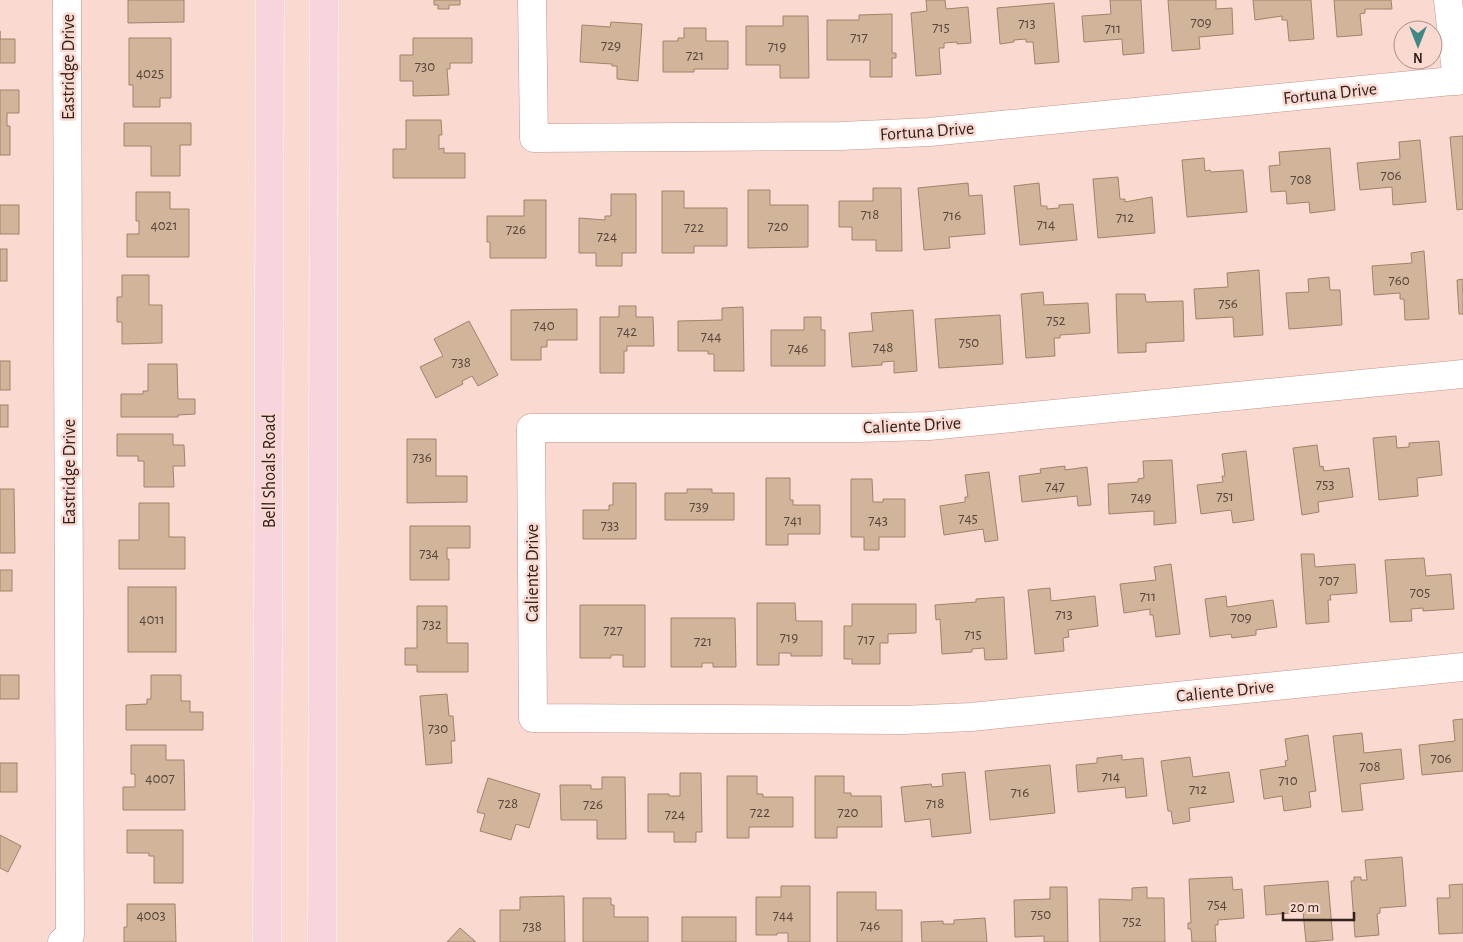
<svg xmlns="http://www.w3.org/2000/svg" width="1463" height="942" viewBox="0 0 1463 942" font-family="'Alegreya Sans',sans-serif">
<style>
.building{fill:#d1b59a;stroke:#9e846a}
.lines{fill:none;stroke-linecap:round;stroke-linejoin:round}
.minor-casing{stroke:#bf988f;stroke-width:29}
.major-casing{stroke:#fff;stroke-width:29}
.minor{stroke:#fff;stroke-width:28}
.major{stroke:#f8d4dc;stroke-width:28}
.labels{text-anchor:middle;stroke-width:5;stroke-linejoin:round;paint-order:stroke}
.number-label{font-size:15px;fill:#58463c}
.street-label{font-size:18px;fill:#30211d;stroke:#fad9d0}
</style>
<rect width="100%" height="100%" fill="#fad9d0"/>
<g class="building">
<polygon points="128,0 184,0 184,22 128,23"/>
<polygon points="434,0 460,0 460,5 449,5 449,9 438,9 438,5 434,5"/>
<polygon points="926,0 945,0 946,9 968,7 971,43 957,44 957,42 944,43 944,48 939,48 941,74 916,76 911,13 927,11"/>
<polygon points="1110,0 1141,0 1144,53 1123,55 1122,39 1084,42 1082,16 1111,14"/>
<polygon points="1168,0 1216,0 1216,9 1232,8 1233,34 1199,37 1200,49 1172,51"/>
<polygon points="1253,0 1311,0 1314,39 1289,41 1287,20 1282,20 1282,16 1255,20"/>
<polygon points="1334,0 1391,0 1392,9 1365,9 1365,13 1360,14 1362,35 1337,37"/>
<polygon points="1054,3 1059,62 1035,64 1033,42 1026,42 1026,39 1014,40 1014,42 1000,44 997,8"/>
<polygon points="892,14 892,53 896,53 896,58 892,58 892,77 870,77 870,60 827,60 827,20 859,20 859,15"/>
<polygon points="783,16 808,16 809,78 780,78 780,65 746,65 746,26 783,26"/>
<polygon points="611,22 642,24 638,81 617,79 617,66 612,66 612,64 580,62 582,25 610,27"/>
<polygon points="684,28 706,28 706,41 728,41 728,69 694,69 694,72 663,72 663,41 678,41 678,38 684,38"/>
<polygon points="0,31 0,39 15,39 15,63 0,63"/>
<polygon points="129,38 171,38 171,98 160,98 160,107 133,107 133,85 129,85"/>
<polygon points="413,38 472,38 472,63 450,63 450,69 447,69 449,95 413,96 413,81 400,81 400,55 413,55"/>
<polygon points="0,90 19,90 19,113 7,113 7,126 10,126 10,155 0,155"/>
<polygon points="406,120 441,120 442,135 439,135 439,149 444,148 444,153 465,153 465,178 393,178 393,149 406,149"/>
<polygon points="124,123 191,123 191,145 180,145 180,176 151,176 151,146 124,146"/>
<polygon points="1463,136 1463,209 1457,210 1450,137"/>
<polygon points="1420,140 1426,202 1393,205 1392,187 1360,190 1357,163 1400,159 1399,142"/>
<polygon points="1330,148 1335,210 1310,213 1309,202 1287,204 1286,191 1271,192 1269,166 1280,165 1279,152"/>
<polygon points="1204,158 1205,171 1210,170 1211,172 1243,170 1247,212 1187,217 1182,160"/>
<polygon points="1118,177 1120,199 1125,199 1125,202 1152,197 1155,233 1098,238 1093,179"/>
<polygon points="968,183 969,196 982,195 985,234 949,237 950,248 924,250 918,188"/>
<polygon points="1039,183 1041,206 1047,206 1047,209 1059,208 1059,205 1073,204 1077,240 1020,245 1014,186"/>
<polygon points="873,188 901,188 902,251 876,251 876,240 852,240 852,227 839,227 839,201 873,201"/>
<polygon points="748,190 770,190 770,205 808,205 808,247 748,248"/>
<polygon points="662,191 684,191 684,208 727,208 727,246 694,246 694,253 662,253"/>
<polygon points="136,192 170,192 170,209 189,209 189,257 127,257 127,234 139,234 139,221 136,221"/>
<polygon points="611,194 636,194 636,253 622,253 622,266 596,266 596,253 579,253 579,218 605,220 605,216 611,216"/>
<polygon points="524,200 546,200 546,258 490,258 490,242 487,242 487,216 524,216"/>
<rect x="0" y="205" width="19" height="29"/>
<rect x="0" y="249" width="7" height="32"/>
<polygon points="1424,251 1429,319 1405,320 1404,299 1400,299 1400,293 1374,295 1372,266 1412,263 1411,253"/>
<polygon points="1259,270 1263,335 1234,337 1233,317 1196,319 1194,289 1228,287 1227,273"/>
<polygon points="122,275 149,275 149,305 162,305 162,343 122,344 122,322 117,322 117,297 122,297"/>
<polygon points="1329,277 1330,290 1340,290 1342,325 1289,329 1286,293 1309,292 1308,279"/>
<polygon points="1463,279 1463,314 1459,314 1457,280"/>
<polygon points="1043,292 1044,305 1088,303 1090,333 1060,335 1060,338 1054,338 1055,356 1026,358 1021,294"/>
<polygon points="1116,294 1145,294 1146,302 1183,301 1184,341 1146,343 1146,352 1118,353"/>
<polygon points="619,306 636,306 636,317 653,317 654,346 627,346 627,351 624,351 624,373 600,373 600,317 619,317"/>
<polygon points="743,307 744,371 714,371 714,354 708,354 708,351 678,351 678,321 722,320 722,308"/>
<polygon points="577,309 577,340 547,340 547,347 541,347 541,360 511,360 511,310"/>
<polygon points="913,310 917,371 894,373 894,361 882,362 882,365 852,367 849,333 873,331 871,313"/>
<polygon points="1000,315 1003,364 939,368 935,319"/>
<polygon points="804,317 821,317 821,330 825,330 825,366 771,366 771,330 804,330"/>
<polygon points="469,321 498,375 478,386 472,376 462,381 463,384 436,398 420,367 443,356 434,339"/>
<rect x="0" y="361" width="10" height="29"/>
<polygon points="148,364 177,364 178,399 195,399 195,414 178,415 178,417 121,417 121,394 143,394 143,391 148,391"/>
<rect x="0" y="405" width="8" height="22"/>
<polygon points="117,434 173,434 173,445 184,445 185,466 173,466 174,487 144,487 144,461 138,461 138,456 117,456"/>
<polygon points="1396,436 1397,448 1409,447 1409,443 1439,441 1442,475 1417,478 1418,496 1379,500 1373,438"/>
<polygon points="407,439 436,439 436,476 467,476 467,502 407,503"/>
<polygon points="1317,445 1320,467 1323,466 1324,471 1349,468 1353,497 1318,502 1319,512 1302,515 1293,448"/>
<polygon points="1246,451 1254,520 1233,523 1231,510 1201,514 1197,485 1223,482 1222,476 1225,476 1222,454"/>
<polygon points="1172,460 1176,523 1154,525 1154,511 1109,514 1108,484 1138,482 1138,479 1144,478 1143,461"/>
<polygon points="1065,466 1065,470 1087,467 1091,505 1078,506 1077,496 1022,502 1019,476 1041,473 1040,469"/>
<polygon points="989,472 998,540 985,542 983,529 944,535 940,506 965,502 965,497 968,497 965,475"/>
<polygon points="766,478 790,478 790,500 793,500 793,505 820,505 820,534 788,534 788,545 766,545"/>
<polygon points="851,479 872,479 873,502 883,502 883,499 905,499 905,537 879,537 879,550 864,550 864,537 851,537"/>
<polygon points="613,483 636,483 636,539 583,539 583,510 609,510 609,505 613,505"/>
<polygon points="0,489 14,489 15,553 0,553"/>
<polygon points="687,489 712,489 712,493 734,493 734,520 665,520 665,493 687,493"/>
<polygon points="139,503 169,503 169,537 185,537 185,569 119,569 119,540 139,540"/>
<polygon points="410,526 470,526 470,548 447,548 447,559 449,559 449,580 410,580"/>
<polygon points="1301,554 1314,554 1315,567 1355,564 1357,593 1330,595 1331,600 1328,600 1329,622 1306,624"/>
<polygon points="1424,558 1426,576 1451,574 1454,609 1423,611 1423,608 1411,609 1412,621 1390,622 1385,560"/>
<polygon points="1171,564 1180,634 1156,637 1153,615 1150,615 1150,609 1124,613 1120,584 1156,580 1154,567"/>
<rect x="0" y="570" width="12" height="21"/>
<rect x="128" y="587" width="48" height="65"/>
<polygon points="1050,588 1051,601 1095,596 1098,626 1068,630 1069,637 1063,638 1064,651 1035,654 1028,590"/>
<polygon points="1226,596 1227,607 1273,600 1277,627 1256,630 1256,635 1232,638 1231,634 1210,637 1205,599"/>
<polygon points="1004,597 1007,659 985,660 984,648 972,649 972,652 942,654 940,619 936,620 935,605 976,602 976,599"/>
<polygon points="757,603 795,603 796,621 822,621 822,656 791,656 791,653 779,653 779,665 757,665"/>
<polygon points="852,604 916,604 916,633 888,634 888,643 880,643 880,664 852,664 852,659 844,659 844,626 852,626"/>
<polygon points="580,605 645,605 645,667 623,667 623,655 611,655 611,658 580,658"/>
<polygon points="417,606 447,606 447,643 468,643 468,672 417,672 417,665 405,665 405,648 417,648"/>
<polygon points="671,618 735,618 736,667 713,667 713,663 702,663 702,667 671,667"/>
<rect x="0" y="675" width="19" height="24"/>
<polygon points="151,675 181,675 181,701 190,701 190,712 203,712 203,730 126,730 126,705 147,704 147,699 151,699"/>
<polygon points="447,694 449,716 453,716 455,741 451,741 452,763 426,765 420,696"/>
<polygon points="1463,719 1463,771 1422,775 1419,745 1455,741 1453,720"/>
<polygon points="1362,733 1364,753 1401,749 1404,779 1360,784 1363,810 1342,812 1333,736"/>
<polygon points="1308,735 1316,791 1309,792 1311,807 1284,811 1282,796 1264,799 1260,770 1286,766 1285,761 1288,760 1285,739"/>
<polygon points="131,745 166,745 166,760 184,760 185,810 123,810 123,787 135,787 135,774 131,774"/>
<polygon points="1122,755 1122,760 1143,758 1147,796 1126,798 1125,787 1078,792 1076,765 1097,763 1097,758"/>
<polygon points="1190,757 1193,777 1229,772 1234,802 1189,808 1190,821 1173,824 1171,811 1168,811 1161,761"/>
<rect x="0" y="763" width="17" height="29"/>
<polygon points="1050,765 1055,813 990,820 985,771"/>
<polygon points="965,772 971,833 932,837 930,819 905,822 901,787 931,784 932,787 943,786 942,774"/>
<polygon points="680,773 701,773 702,832 696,832 696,842 674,842 674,832 648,832 648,794 669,794 669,796 680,796"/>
<polygon points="727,776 757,776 757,794 763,794 763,797 793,797 793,827 749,827 749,838 727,838"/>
<polygon points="815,776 844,776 844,793 851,793 851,796 881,796 882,827 837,827 837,838 815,838"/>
<polygon points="602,777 625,777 626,839 597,839 597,820 561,820 560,785 591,785 591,789 602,789"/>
<polygon points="488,778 540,794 529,828 516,824 511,840 480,831 485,814 477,812"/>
<polygon points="127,830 183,830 183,883 154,883 154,856 149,856 149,853 127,853"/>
<polygon points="0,835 21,846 8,872 0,868"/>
<polygon points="1402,857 1406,906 1380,908 1380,913 1377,914 1379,935 1355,937 1351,881 1354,881 1354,877 1361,877 1361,880 1367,880 1365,860"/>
<polygon points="1232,877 1233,890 1242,889 1244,918 1218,920 1218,925 1215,925 1216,942 1192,942 1191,929 1188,929 1188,923 1191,923 1189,879"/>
<polygon points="1328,881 1333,940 1306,942 1303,912 1266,915 1264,886"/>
<polygon points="1463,884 1463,933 1439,934 1437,898 1450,898 1449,885"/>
<polygon points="781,886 810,886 810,942 788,942 788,933 777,933 777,935 756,935 756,897 781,897"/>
<polygon points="1050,887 1067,887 1068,942 1044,942 1044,936 1015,937 1014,900 1050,899"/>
<polygon points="1147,887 1147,898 1164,898 1165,942 1100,942 1099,899 1132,900 1132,888"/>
<polygon points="837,892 876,892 876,910 902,910 902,942 837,942"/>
<polygon points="564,896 565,942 500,942 500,910 520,910 520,897"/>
<polygon points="583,898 611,898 611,905 614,905 614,917 648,917 648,942 583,942"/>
<polygon points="127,904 175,904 176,942 124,942 124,927 127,927"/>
<rect x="682" y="917" width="54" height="25"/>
<polygon points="985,918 987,942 922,942 921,922 943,921 943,924 954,924 954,920"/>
<polygon points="460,928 476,942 447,942"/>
</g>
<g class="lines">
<defs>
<g id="minor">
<polyline points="532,0 534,138 841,136 929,132 1463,80"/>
<polyline points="1448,0 1457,81"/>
<polyline points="1463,374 929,426 859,428 531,428 533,718 903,720 971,717 1463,667"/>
<polyline points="62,942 70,935 67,0"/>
</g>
<g id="major">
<polyline points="267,942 270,0"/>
<polyline points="322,942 324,0"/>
</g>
</defs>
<use href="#minor" class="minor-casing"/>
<use href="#major" class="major-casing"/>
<use href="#minor" class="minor"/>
<use href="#major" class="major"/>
</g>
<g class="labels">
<g class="number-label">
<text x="1201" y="27">709</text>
<text x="1027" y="28">713</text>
<text x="941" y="32">715</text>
<text x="1113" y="33">711</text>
<text x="859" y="42">717</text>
<text x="611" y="50">729</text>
<text x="777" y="51">719</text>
<text x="695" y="60">721</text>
<text x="425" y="71">730</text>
<text x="150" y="78">4025</text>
<text x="1391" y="180">706</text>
<text x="1301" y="184">708</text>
<text x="870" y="219">718</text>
<text x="952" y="220">716</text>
<text x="1125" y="222">712</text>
<text x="1046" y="229">714</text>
<text x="164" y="230">4021</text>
<text x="778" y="231">720</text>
<text x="694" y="232">722</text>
<text x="516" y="234">726</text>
<text x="607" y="241">724</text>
<text x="1399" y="285">760</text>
<text x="1228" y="308">756</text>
<text x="1056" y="325">752</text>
<text x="544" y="330">740</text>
<text x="627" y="336">742</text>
<text x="711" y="341">744</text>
<text x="969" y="347">750</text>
<text x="883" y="352">748</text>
<text x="798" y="353">746</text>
<text x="461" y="367">738</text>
<text x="422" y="462">736</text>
<text x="1325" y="489">753</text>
<text x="1055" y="491">747</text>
<text x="1225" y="501">751</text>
<text x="1141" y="502">749</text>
<text x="699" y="511">739</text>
<text x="968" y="523">745</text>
<text x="793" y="525">741</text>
<text x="878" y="525">743</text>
<text x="610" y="530">733</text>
<text x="429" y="558">734</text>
<text x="1329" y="585">707</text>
<text x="1420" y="597">705</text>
<text x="1148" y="601">711</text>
<text x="1064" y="619">713</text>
<text x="1241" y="622">709</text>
<text x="152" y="624">4011</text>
<text x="432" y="629">732</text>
<text x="613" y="635">727</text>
<text x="973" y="639">715</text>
<text x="789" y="642">719</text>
<text x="866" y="644">717</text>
<text x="703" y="646">721</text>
<text x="438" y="733">730</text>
<text x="1441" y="763">706</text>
<text x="1370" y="771">708</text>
<text x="1111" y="781">714</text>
<text x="160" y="783">4007</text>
<text x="1288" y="785">710</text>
<text x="1198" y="794">712</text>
<text x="1020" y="797">716</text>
<text x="508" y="808">728</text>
<text x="935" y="808">718</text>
<text x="593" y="809">726</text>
<text x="760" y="817">722</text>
<text x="848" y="817">720</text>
<text x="675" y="819">724</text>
<text x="1217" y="909">754</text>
<text x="1041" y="919">750</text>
<text x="151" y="920">4003</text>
<text x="783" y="920">744</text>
<text x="1132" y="926">752</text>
<text x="870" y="930">746</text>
<text x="532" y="931">738</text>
</g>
<g class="street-label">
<text transform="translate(68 67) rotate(-90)" y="6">Eastridge Drive</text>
<text transform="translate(1330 93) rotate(-6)" y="6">Fortuna Drive</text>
<text transform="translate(927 131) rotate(-4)" y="6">Fortuna Drive</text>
<text transform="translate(912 425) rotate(-3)" y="6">Caliente Drive</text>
<text transform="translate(269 471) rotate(-90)" y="6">Bell Shoals Road</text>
<text transform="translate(69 472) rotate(-90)" y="6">Eastridge Drive</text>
<text transform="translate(532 573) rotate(-90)" y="6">Caliente Drive</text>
<text transform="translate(1225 691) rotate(-6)" y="6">Caliente Drive</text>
</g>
</g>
<g transform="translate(1418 45) rotate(180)"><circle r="24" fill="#fad9d0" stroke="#a98f88"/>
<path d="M0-4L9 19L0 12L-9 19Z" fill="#418986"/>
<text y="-8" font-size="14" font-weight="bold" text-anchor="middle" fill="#30211d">N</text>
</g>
<path d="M1283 912v8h71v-8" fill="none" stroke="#30211d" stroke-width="2.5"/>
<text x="1290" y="912" font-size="15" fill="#30211d" stroke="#fad9d0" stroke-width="4" paint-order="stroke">20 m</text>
</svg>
